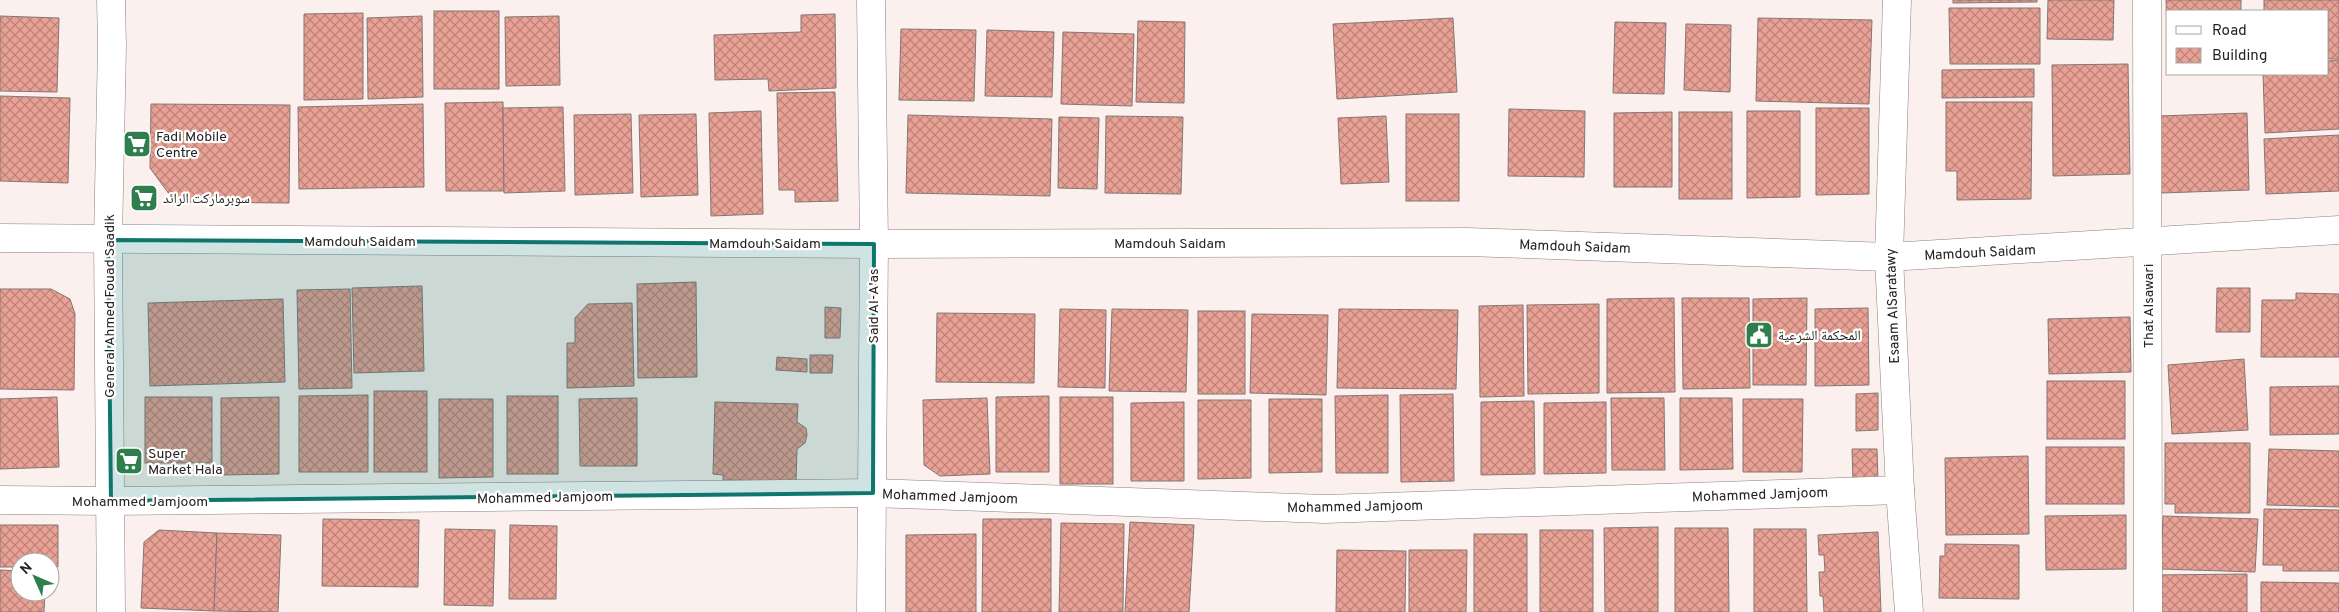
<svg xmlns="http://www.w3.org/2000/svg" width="2339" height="612" viewBox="0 0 2339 612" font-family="Overpass,'Noto Naskh Arabic',sans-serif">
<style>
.building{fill:url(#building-cross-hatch);stroke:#827775}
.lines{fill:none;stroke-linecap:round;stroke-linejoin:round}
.minor-casing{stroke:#8c817f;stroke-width:29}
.minor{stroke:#fff;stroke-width:28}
.marked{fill:#0f766e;fill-opacity:0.2;stroke:#0f766e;stroke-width:4;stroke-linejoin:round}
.labels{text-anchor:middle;stroke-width:4.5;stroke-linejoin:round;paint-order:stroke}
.poi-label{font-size:14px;fill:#262221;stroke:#fff;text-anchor:start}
.street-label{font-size:14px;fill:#262221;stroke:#fff}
</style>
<defs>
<pattern id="building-cross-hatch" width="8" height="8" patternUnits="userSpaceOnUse" patternTransform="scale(1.25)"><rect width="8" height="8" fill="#eaa195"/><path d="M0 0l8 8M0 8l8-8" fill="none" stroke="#bd8379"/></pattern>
</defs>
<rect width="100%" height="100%" fill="#fcf0ee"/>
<g class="building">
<polygon points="1953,0 2037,0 2037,2 1953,3"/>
<polygon points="2048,0 2114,0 2113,40 2047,39"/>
<polygon points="2166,0 2241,0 2241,11 2168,11 2167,30"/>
<polygon points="2264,0 2339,0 2339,59 2328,59 2328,11 2264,11"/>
<polygon points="1949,8 2040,8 2040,64 1950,64"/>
<rect x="434" y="11" width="65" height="78"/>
<polygon points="363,13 363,99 304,100 304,14"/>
<polygon points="835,14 836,88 769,91 768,79 715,80 714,35 801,32 801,15"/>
<polygon points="0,16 59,18 57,92 0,91"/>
<polygon points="422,16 423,97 368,99 367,18"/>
<polygon points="559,16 560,85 506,86 505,17"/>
<polygon points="1453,18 1457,92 1337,99 1333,24"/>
<polygon points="1758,18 1872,20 1869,104 1756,101"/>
<polygon points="1138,21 1185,22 1184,103 1136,102"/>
<polygon points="1615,22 1666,23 1664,94 1613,93"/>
<polygon points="1686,24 1731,25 1730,92 1684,90"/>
<polygon points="901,29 976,30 974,101 899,100"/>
<polygon points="987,30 1054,32 1052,97 985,96"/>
<polygon points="1063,32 1134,34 1132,106 1061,104"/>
<polygon points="2339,60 2339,129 2265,133 2263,74 2328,74 2328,61"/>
<polygon points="2128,64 2130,174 2053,176 2052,65"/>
<polygon points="2034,69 2034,97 1942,98 1942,70"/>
<polygon points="835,92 838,201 795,202 795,190 779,190 777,93"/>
<polygon points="0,96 70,98 68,183 0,181"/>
<polygon points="503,102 504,191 446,191 445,103"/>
<polygon points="1946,102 2032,102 2031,199 1957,200 1957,171 1946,171"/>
<polygon points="151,104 290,105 289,203 175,202 150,168"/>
<polygon points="423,104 424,187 299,189 298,107"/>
<polygon points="563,107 565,191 504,193 503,108"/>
<polygon points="1816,108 1869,108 1869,194 1816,195"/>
<polygon points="1509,109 1585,111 1584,177 1508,176"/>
<polygon points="761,111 763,214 711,216 709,113"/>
<polygon points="1747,111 1800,111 1800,197 1747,198"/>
<polygon points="1672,112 1672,187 1614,187 1614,113"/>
<rect x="1679" y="112" width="53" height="87"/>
<polygon points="2247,113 2249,190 2161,193 2158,116"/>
<polygon points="631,114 633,193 575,195 574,115"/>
<polygon points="696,114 698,195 641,197 639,115"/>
<rect x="1406" y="114" width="53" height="87"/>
<polygon points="908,115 1052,119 1050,196 906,193"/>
<polygon points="1106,116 1183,117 1181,194 1105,193"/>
<polygon points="1386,116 1389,182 1341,184 1338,118"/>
<polygon points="1059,117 1099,118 1097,189 1058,188"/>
<polygon points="2339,135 2339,191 2266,194 2264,139"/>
<polygon points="696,282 697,377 638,378 637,284"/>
<polygon points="422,286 424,371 354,373 352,288"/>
<polygon points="2217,288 2250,288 2250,332 2216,332"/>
<polygon points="0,289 51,289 70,299 75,314 74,390 0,389"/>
<polygon points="350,289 352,388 299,389 297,290"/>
<polygon points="2296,293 2339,294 2339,357 2261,357 2262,300 2296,300"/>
<polygon points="1674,298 1675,392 1607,393 1607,299"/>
<polygon points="1682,298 1749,298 1750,388 1683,389"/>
<polygon points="1807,298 1806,385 1753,385 1753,299"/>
<polygon points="283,299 285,382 150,386 148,303"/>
<polygon points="632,303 634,386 567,388 567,343 575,343 575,318 588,304"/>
<polygon points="1599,304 1599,393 1528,394 1527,305"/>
<polygon points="1523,305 1524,396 1480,397 1479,306"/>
<polygon points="825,307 841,308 840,338 825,338"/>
<polygon points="1868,308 1869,385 1815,386 1815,309"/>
<polygon points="1060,309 1106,310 1105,388 1058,387"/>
<polygon points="1112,309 1188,310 1186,392 1109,391"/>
<polygon points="1339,309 1458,310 1456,389 1337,388"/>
<rect x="1198" y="311" width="47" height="83"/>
<polygon points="937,313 1035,314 1034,383 936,382"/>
<polygon points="1252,314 1328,315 1326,395 1250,393"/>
<polygon points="2130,317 2131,372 2049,374 2048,319"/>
<polygon points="810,355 833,355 832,373 810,373"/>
<polygon points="777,357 807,359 807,372 776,370"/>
<polygon points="2244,359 2248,430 2172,434 2168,365"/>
<rect x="2047" y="381" width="78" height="58"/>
<polygon points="2339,386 2339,434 2270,435 2270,387"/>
<rect x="374" y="391" width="53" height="81"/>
<polygon points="1878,393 1878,430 1856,431 1856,394"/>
<polygon points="1453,394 1454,481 1401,482 1400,395"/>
<polygon points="368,395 368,472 299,472 299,396"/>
<polygon points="1388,395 1388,473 1336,473 1335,396"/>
<rect x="507" y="396" width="51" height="78"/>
<polygon points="1049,396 1049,472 996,472 996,397"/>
<polygon points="57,397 59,467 0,469 0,399"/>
<rect x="145" y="397" width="67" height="66"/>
<polygon points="279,397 279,474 221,475 221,398"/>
<rect x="1060" y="397" width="53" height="87"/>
<polygon points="637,398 637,466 580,466 579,399"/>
<polygon points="987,398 990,474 940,476 924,465 923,400"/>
<polygon points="1611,398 1664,398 1665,470 1612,470"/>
<polygon points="1680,398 1732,398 1733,469 1680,470"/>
<polygon points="439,399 493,399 493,477 439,478"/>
<polygon points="1269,399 1322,399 1322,472 1269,473"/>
<polygon points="1743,399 1803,399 1802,472 1743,472"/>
<polygon points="1198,400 1251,400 1251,478 1198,479"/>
<polygon points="1534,401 1535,474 1481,475 1481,402"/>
<polygon points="715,402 798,404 797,422 806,428 807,435 805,443 797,449 796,481 723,480 723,475 713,474"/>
<polygon points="1184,402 1184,481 1131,481 1131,403"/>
<polygon points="1606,402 1606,473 1544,474 1544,403"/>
<polygon points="2165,443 2250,443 2250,513 2175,513 2175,504 2165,504"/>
<rect x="2046" y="447" width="78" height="57"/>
<polygon points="1852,449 1877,449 1878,481 1853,481"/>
<polygon points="2269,449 2339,451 2339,507 2267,505"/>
<polygon points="2028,456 2029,534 1946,535 1945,458"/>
<polygon points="2264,509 2339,510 2339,571 2283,571 2283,565 2263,565"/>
<polygon points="2126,515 2126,569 2046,570 2045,516"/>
<polygon points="2163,516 2258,519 2255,572 2161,569"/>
<polygon points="323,519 419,520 418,587 322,586"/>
<polygon points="983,519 1051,519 1051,612 982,612"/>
<polygon points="1130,522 1194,525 1189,612 1125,612"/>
<polygon points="1061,523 1124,524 1123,612 1059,612"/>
<polygon points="0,525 58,525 58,567 50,567 50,562 20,562 20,567 0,567"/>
<polygon points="510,525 557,526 556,599 509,599"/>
<polygon points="1658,527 1658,612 1605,612 1604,528"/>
<polygon points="1675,528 1728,528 1729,612 1675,612"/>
<polygon points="445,529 495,530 493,606 444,605"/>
<polygon points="1754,529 1806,529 1807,612 1754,612"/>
<polygon points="159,530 217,533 214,611 141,608 144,542"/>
<rect x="1540" y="530" width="53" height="82"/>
<polygon points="1878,532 1881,612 1824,612 1823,596 1820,596 1819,572 1825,572 1824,555 1819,555 1818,535"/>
<polygon points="217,533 281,535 278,612 214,611"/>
<polygon points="976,534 976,612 906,612 906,535"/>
<rect x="1474" y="534" width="53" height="78"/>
<polygon points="1945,544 2019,545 2019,599 1939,598 1940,556 1945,556"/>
<polygon points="1337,550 1406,551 1405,612 1336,612"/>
<polygon points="1409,550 1467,550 1466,612 1409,612"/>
<polygon points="0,570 20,571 20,592 45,592 44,612 0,612"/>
<polygon points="2247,574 2247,612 2153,612 2153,575"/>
<polygon points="2261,582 2339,583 2339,612 2261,612"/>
</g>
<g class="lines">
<defs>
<g id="minor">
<polyline points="111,0 112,45 108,240 111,612"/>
<polyline points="871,0 874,244 871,612"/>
<polyline points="1897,0 1889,257 1900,490 1909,612"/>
<polyline points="2147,0 2148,612"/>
<polyline points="0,238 874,244 1467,242 1889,257 2339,230"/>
<polyline points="0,500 111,501 873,493 1325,509 1900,490"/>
</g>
</defs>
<use href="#minor" class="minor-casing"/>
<use href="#minor" class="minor"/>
</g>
<path class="marked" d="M108,240L874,244L873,493L111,501Z"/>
<defs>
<symbol id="supermarket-square" viewBox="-11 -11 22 22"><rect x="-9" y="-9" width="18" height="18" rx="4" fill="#307e4e" stroke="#fff"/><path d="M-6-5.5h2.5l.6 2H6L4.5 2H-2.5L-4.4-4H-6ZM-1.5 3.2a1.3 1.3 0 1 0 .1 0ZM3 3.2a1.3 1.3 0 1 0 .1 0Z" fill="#fff"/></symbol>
<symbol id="civic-square" viewBox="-11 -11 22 22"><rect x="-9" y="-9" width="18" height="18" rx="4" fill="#307e4e" stroke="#fff"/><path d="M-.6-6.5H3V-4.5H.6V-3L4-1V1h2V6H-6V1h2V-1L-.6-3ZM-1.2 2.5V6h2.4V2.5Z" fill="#fff"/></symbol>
</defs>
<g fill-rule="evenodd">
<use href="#supermarket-square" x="121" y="128" width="32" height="32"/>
<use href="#supermarket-square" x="128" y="182" width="32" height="32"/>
<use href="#civic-square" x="1743" y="319" width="32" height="32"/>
<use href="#supermarket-square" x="113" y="445" width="32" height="32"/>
</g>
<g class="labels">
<g class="poi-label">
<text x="156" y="141">Fadi Mobile<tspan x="156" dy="16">Centre</tspan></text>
<text x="163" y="203">سوبرماركت الرائد</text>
<text x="1778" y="340">المحكمة الشرعية</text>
<text x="148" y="458">Super<tspan x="148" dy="16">Market Hala</tspan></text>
</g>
<g class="street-label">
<text x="360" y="246">Mamdouh Saidam</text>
<text x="765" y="248">Mamdouh Saidam</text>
<text x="1170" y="248">Mamdouh Saidam</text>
<text transform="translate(1575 246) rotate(2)" y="5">Mamdouh Saidam</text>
<text transform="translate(1980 252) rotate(-3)" y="5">Mamdouh Saidam</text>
<text transform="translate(109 306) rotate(-90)" y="5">General Ahmed Fouad Saadik</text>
<text transform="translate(873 306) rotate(-90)" y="5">Said Al-A'as</text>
<text transform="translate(1892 306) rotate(-92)" y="5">Esaam AlSaratawy</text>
<text transform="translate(2148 306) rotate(-90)" y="5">That Alsawari</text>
<text transform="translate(1760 494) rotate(-2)" y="5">Mohammed Jamjoom</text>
<text transform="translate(950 496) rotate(2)" y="5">Mohammed Jamjoom</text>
<text transform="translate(545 497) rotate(-1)" y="5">Mohammed Jamjoom</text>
<text x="140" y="506">Mohammed Jamjoom</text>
<text transform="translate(1355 506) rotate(-1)" y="5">Mohammed Jamjoom</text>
</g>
</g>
<rect x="2166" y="10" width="162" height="65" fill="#ffffff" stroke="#a8a7a6"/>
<rect x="2176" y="26" width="25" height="8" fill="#ffffff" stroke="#a8a7a6"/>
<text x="2212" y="35" font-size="15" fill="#262221">Road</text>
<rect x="2176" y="48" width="25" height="15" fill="url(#building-cross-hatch)" stroke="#a8a7a6"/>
<text x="2212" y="60" font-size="15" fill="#262221">Building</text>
<g transform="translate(35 577) rotate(315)"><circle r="24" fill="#ffffff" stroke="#a8a7a6"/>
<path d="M0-4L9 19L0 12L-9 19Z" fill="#307e4e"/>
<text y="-8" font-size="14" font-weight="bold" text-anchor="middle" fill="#262221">N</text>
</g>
</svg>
